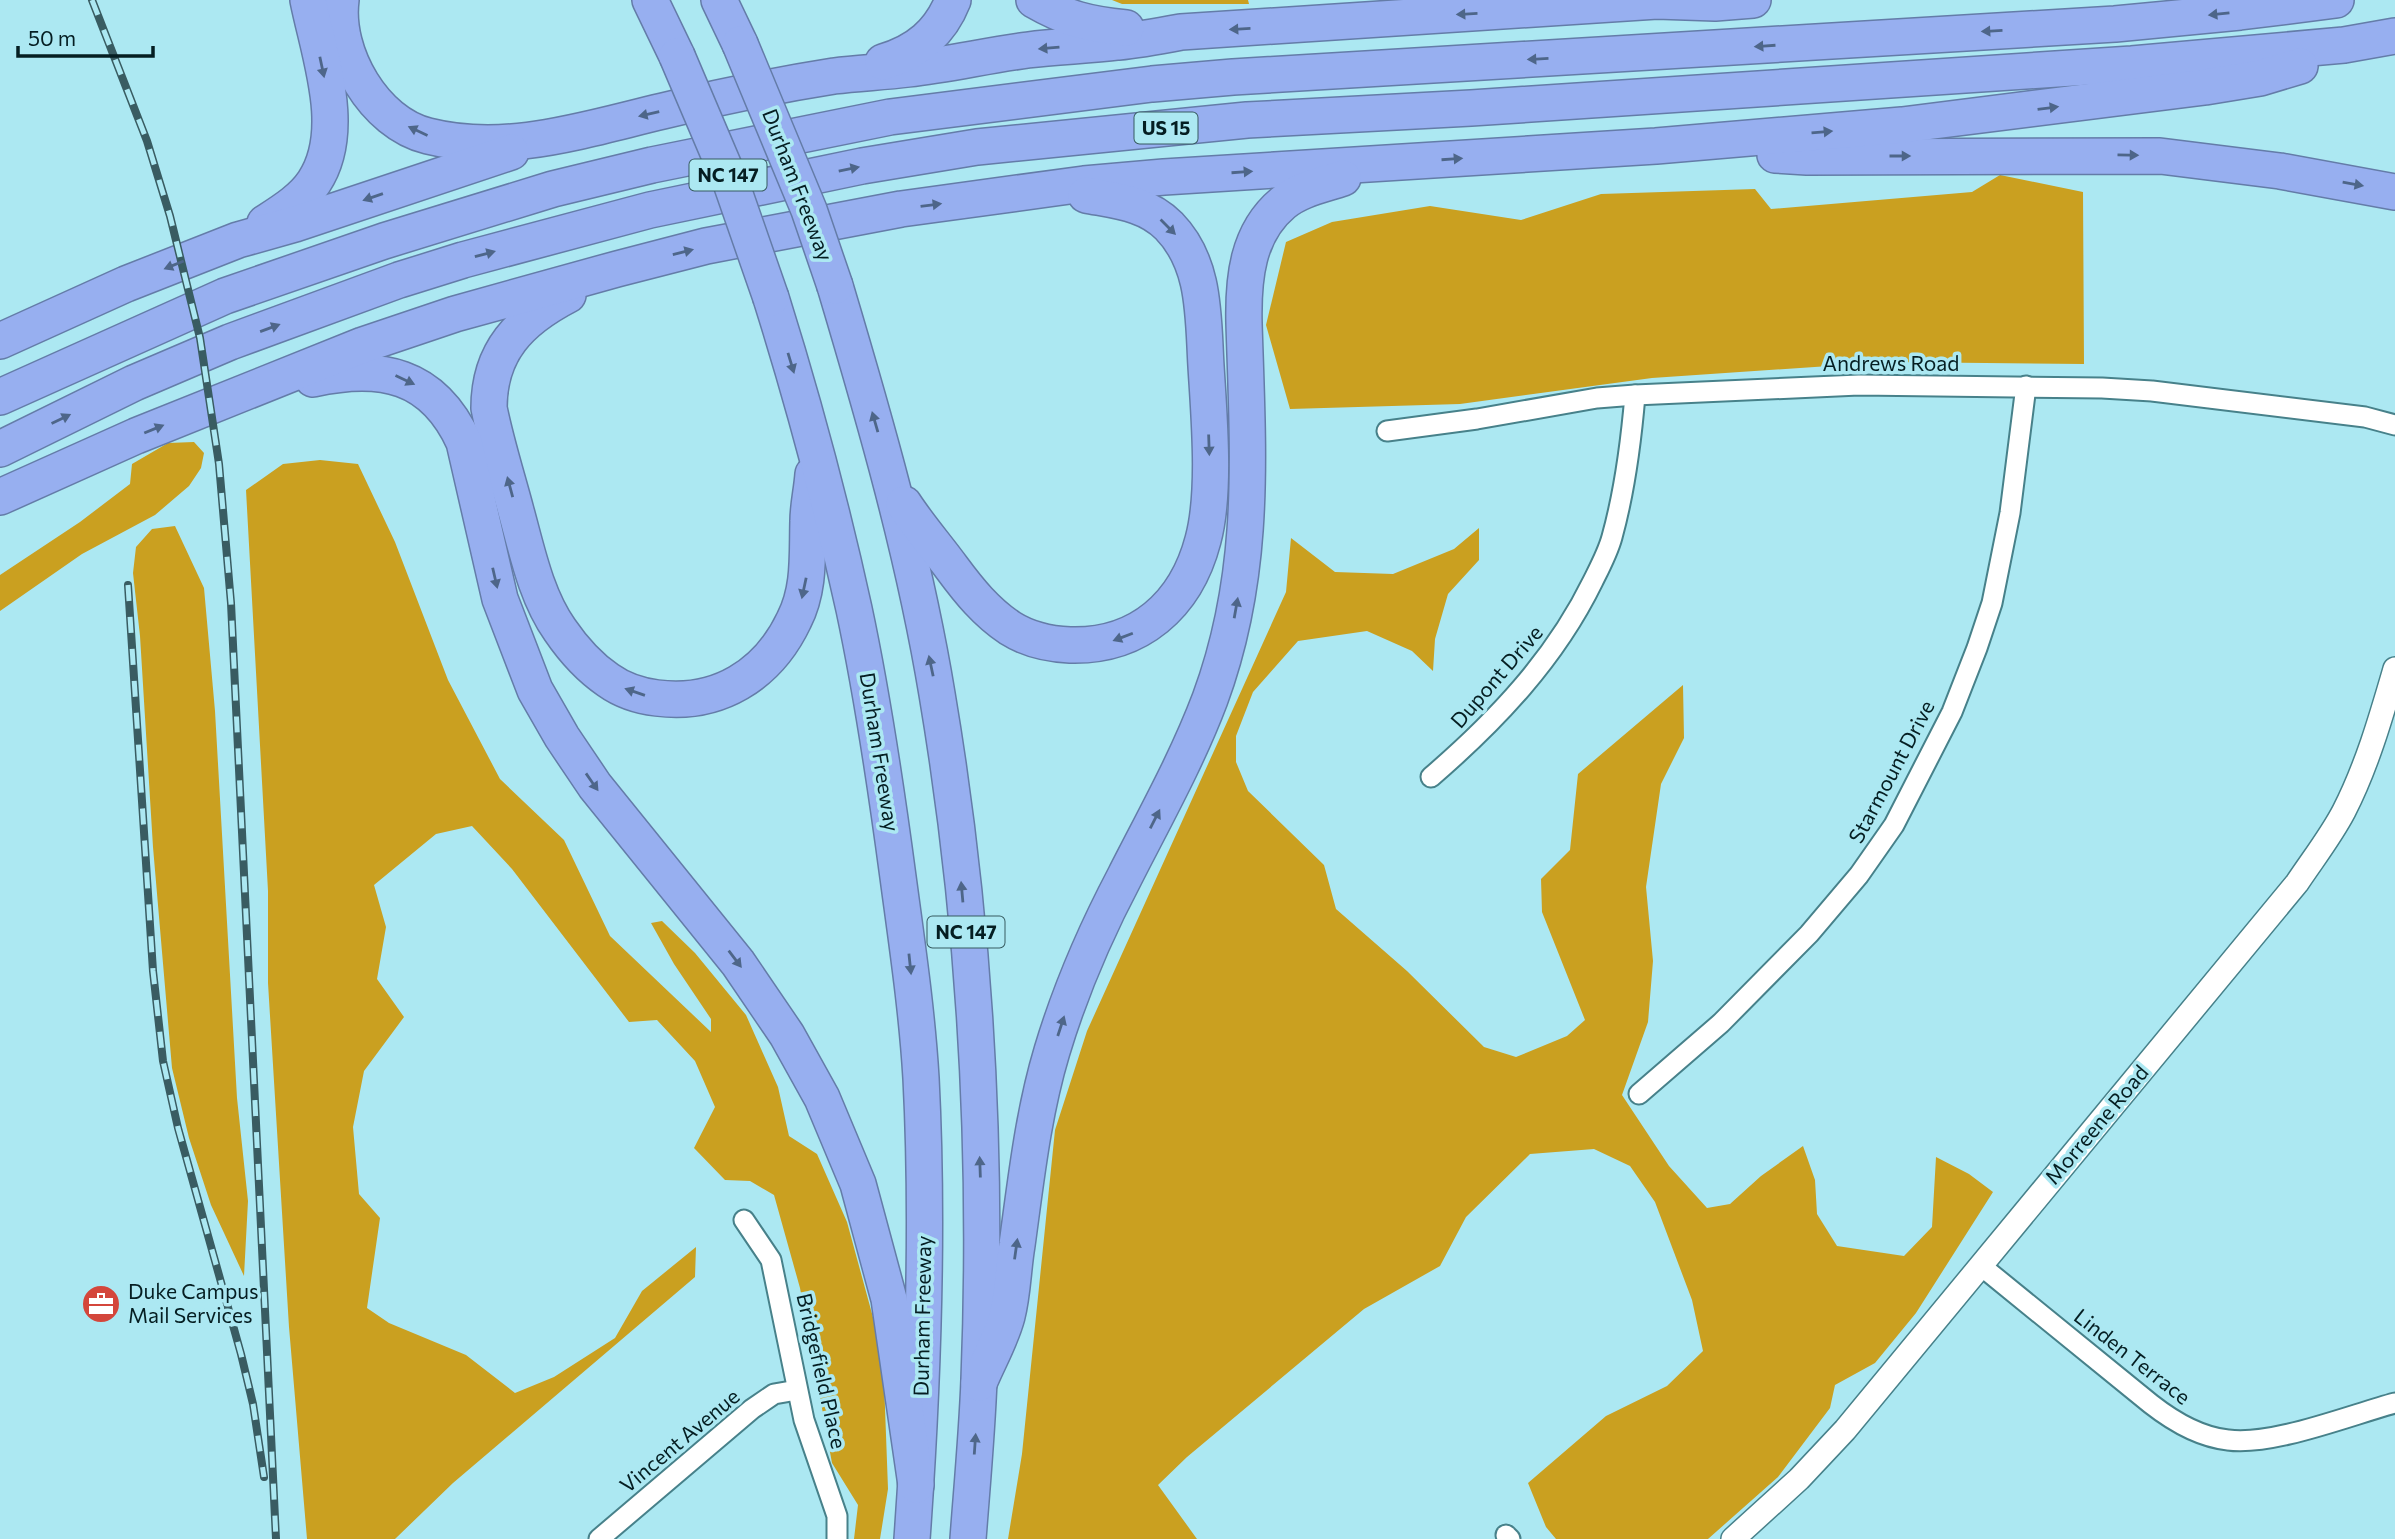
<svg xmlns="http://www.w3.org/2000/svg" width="2395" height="1539" viewBox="0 0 2395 1539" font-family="Commissioner,sans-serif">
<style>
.forest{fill:#caa020}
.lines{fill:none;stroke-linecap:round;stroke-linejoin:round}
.minor-casing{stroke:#47818a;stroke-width:23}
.tertiary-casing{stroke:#47818a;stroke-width:26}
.motorway-casing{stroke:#647ca8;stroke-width:38}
.minor{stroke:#fff;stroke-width:19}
.tertiary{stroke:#fff;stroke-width:23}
.motorway{stroke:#97aff0;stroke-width:35}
.rail-casing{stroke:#395c62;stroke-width:8}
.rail{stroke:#ace8f2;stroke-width:5;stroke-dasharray:16;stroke-linecap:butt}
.motorway-bridge-casing{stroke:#647ca8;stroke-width:38;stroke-linecap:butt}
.motorway-bridge{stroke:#97aff0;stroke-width:35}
.oneway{fill:#4e6689}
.labels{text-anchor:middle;stroke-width:7;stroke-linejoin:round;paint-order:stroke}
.shield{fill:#ace8f2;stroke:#375b60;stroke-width:2}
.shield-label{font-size:19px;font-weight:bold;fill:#051e22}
.street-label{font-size:21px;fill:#051e22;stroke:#ace8f2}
.poi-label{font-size:21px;fill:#051e22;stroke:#ace8f2;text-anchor:start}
</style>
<rect width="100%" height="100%" fill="#ace8f2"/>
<g class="forest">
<polygon points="1112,0 1248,0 1249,4 1122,4"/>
<polygon points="2000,175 2083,192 2084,364 1888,362 1652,378 1460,404 1290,409 1266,325 1286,242 1332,222 1430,206 1521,220 1601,194 1755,189 1771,209 1972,192"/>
<polygon points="194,442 204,453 201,468 189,486 155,515 82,554 0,611 0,575 80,522 130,484 132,464 168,443"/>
<polygon points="320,460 358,464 395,542 448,680 500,779 564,840 610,936 711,1032 711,1019 674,964 651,923 662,921 695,953 746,1015 778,1087 789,1136 817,1154 847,1222 883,1354 888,1489 880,1539 854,1539 858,1505 832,1463 800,1288 774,1195 750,1181 725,1180 694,1148 715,1107 695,1061 657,1020 629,1022 512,869 472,826 436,834 374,885 386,927 377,979 404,1017 364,1071 353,1127 359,1194 380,1218 367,1308 389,1323 466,1355 515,1393 554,1377 615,1338 642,1291 696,1247 695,1277 453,1483 395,1539 307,1539 289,1327 268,983 268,891 246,490 283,464"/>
<polygon points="175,526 204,588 215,711 237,1098 248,1201 244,1276 211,1205 189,1138 172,1068 153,847 140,636 133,573 136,547 152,529"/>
<polygon points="1479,528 1479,560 1448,594 1435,639 1433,671 1412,651 1367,631 1298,641 1253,692 1236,736 1236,762 1248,791 1324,865 1336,909 1407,971 1484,1047 1516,1057 1567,1036 1585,1020 1542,912 1541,879 1570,850 1578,774 1683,685 1684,738 1661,784 1646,887 1653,961 1648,1022 1622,1095 1669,1166 1707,1208 1730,1204 1761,1176 1803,1146 1815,1180 1817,1214 1837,1246 1904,1256 1932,1227 1936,1157 1969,1174 1993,1192 1916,1313 1875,1363 1835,1385 1830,1408 1778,1477 1708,1539 1556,1539 1546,1527 1528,1483 1606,1416 1667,1386 1703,1351 1692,1300 1655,1202 1630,1166 1594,1149 1530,1154 1466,1217 1440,1266 1364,1309 1187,1457 1158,1485 1197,1539 1008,1539 1022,1454 1055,1130 1087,1031 1286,592 1291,538 1335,572 1393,574 1454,549"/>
</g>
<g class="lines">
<defs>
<g id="minor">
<polyline points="1387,431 1477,419 1597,398 1635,395 1859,385 2102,388 2152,391 2365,417 2395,425"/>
<path d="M1431,777C1496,721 1555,659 1593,581C1600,567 1608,552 1612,537C1625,490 1631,443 1635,395"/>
<polyline points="1639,1094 1721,1023 1809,934 1859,875 1894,825 1952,712 1977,648 1992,603 2010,513 2026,386"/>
<polyline points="744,1220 771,1260 804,1420 837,1516 837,1539"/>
<path d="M1980,1265L2151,1404C2174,1422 2199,1437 2228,1440C2273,1446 2350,1415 2395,1403"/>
<polyline points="1506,1535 1510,1539"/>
<polyline points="599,1539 752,1409 774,1394 797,1390"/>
</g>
<path id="tertiary" d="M1733,1539L1799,1479L1845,1430L2297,883C2313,859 2331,836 2344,811C2367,766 2381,717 2395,669"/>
<g id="motorway">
<path d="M341,0C334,53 374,123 428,136C507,156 586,129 663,111C719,97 777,85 834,76C858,73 883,72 908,69C948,65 988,55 1028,50C1058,46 1088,46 1118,42C1139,40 1160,36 1181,32L1657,1L1715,3L1753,0"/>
<polyline points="650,0 677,56"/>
<polyline points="719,0 740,44"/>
<path d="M1034,0C1067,19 1088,24 1126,28"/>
<path d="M883,62C917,52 940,33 953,0"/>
<polyline points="1775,155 1807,157 2160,156 2280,171 2395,192"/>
<path d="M265,223C282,212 302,200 314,182C348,131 319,55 308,0"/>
<path d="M835,286C875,420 914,555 937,694C975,919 988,1152 979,1380C977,1433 972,1486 968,1539"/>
<path d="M568,295C520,320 489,351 489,408C496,443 507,477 516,511C527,551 536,596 560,630C573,649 589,667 608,680C622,690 640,696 657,698C718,706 768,675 794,620C810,589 807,555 808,521C808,505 812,490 813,474"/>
<path d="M771,298C803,400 831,504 854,609C873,698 886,787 898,877C907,944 917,1011 921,1078C929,1232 923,1386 912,1539"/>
<polyline points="0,341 126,284 238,240 295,224 511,152"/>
<path d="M313,379C381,364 433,374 464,442L500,599L535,690L562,737L595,786L738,963L787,1035L822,1098L858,1184L889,1299L916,1485"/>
<polyline points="0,397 225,296 384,241 553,189 652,165 890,117 1152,84 1233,77 2115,24 2240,12 2336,0"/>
<polyline points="0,449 134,383 230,342 399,280 463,260 650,210 862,166 977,147 1247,120 1471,108 2132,64 2344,45 2395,36"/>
<polyline points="0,497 136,436 363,345 455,314 617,269 706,246 901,209 1084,184 1164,177 1656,146 1902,125 2205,87 2260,78 2300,66"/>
<path d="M904,504C919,527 936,546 952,568C969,591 986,612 1010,628C1029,640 1048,644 1070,645C1139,647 1186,605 1203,540C1216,492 1209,416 1206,366C1203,317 1206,264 1169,226C1146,203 1117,201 1086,195"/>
<path d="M979,1383C988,1361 1001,1339 1007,1316C1013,1293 1013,1268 1017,1245C1026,1180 1033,1114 1052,1051C1070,991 1096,931 1125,876C1155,817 1187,760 1210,699C1257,572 1248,454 1244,323C1243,279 1247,233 1283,203C1300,189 1323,185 1343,178"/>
</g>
</defs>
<use href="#minor" class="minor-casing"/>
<use href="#tertiary" class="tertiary-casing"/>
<use href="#motorway" class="motorway-casing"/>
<use href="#minor" class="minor"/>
<use href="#tertiary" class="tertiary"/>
<use href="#motorway" class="motorway"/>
<defs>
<g id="rail">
<polyline points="92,0 147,141 170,216 200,338 219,464 231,603 276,1539"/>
<polyline points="128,585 153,971 163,1061 178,1128 241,1354 253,1404 264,1477"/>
</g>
</defs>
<use href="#rail" class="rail-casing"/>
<use href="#rail" class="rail"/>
<defs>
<g id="motorway-bridge">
<polyline points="740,44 809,210 835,286"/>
<polyline points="677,56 731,183 771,298"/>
</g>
</defs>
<use href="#motorway-bridge" class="motorway-bridge-casing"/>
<use href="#motorway-bridge" class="motorway-bridge"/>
</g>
<defs><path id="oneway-solid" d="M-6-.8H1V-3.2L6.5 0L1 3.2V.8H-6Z" transform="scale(1.75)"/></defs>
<g class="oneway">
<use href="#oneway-solid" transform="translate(1467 14) rotate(177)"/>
<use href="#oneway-solid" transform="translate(2219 14) rotate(174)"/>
<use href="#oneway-solid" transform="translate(1240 29) rotate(177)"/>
<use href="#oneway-solid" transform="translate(1992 31) rotate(177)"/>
<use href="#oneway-solid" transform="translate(1765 46) rotate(176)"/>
<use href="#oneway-solid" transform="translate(1049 48) rotate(175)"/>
<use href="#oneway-solid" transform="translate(1538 59) rotate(177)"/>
<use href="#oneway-solid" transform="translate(322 67) rotate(78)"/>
<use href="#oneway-solid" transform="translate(2048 108) rotate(-7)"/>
<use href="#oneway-solid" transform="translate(649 114) rotate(167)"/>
<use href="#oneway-solid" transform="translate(418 131) rotate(-155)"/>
<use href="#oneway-solid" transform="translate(1822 132) rotate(-5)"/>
<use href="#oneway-solid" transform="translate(2128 155) rotate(1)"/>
<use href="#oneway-solid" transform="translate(1900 156)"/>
<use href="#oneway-solid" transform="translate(1452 159) rotate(-4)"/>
<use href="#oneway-solid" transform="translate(849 169) rotate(-12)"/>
<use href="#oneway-solid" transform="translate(1242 172) rotate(-4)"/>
<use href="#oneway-solid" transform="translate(2353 184) rotate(10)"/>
<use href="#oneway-solid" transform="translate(373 197) rotate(161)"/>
<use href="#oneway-solid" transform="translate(931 205) rotate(-7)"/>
<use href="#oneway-solid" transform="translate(1168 227) rotate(45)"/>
<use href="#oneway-solid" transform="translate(683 252) rotate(-14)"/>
<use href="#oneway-solid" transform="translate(485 254) rotate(-15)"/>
<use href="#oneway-solid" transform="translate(174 265) rotate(158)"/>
<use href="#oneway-solid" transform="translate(270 328) rotate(-20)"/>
<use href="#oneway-solid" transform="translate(791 363) rotate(73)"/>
<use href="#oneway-solid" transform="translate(405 380) rotate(25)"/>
<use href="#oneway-solid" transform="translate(61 419) rotate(-26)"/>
<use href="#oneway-solid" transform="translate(875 422) rotate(-106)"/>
<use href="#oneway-solid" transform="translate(154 429) rotate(-22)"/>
<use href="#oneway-solid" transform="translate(1209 445) rotate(88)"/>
<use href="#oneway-solid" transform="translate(510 487) rotate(-105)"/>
<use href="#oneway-solid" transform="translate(495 578) rotate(77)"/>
<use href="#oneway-solid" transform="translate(804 588) rotate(102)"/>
<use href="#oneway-solid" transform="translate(1236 608) rotate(-80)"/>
<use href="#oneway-solid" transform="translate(1123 637) rotate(159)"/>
<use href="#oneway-solid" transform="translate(931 666) rotate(-102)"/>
<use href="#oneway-solid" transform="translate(635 692) rotate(-161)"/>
<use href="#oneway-solid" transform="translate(592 782) rotate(55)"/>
<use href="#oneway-solid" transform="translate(1155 819) rotate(-63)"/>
<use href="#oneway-solid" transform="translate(962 892) rotate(-95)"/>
<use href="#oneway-solid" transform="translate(735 959) rotate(53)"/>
<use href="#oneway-solid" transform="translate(910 964) rotate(84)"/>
<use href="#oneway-solid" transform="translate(1061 1026) rotate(-72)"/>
<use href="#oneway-solid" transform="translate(980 1167) rotate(-92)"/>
<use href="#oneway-solid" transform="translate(1016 1249) rotate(-82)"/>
<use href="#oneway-solid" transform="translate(975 1444) rotate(-86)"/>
</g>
<defs>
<symbol id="office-disc" viewBox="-11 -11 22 22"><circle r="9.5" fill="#d4463b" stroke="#ace8f2"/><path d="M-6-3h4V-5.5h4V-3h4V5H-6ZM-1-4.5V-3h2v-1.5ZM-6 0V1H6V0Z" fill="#fff"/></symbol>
</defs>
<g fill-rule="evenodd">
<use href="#office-disc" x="79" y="1282" width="44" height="44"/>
</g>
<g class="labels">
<g class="shield">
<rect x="1134.5" y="112.5" width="63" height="31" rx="5"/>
<rect x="689.5" y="159.5" width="77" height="31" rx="5"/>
<rect x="927.5" y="916.5" width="77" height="31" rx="5"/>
</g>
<g class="shield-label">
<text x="1166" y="135">US 15</text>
<text x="728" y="182">NC 147</text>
<text x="966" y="939">NC 147</text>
</g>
<g class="street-label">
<text transform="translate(797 185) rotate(69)" y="7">Durham Freeway</text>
<text x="1891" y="371">Andrews Road</text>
<text transform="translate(1497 677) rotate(-49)" y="7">Dupont Drive</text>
<text transform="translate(879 752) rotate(81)" y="7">Durham Freeway</text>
<text transform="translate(1892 772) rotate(-62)" y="7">Starmount Drive</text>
<text transform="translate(2097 1125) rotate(-50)" y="7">Morreene Road</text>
<text transform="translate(923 1316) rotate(-89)" y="7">Durham Freeway</text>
<text transform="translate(2132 1357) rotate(38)" y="7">Linden Terrace</text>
<text transform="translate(821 1371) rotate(77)" y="7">Bridgefield Place</text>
<text transform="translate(680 1441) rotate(-40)" y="7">Vincent Avenue</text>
</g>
<g class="poi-label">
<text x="128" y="1299">Duke Campus<tspan x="128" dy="24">Mail Services</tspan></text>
</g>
</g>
<path d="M18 46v10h135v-10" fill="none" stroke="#051e22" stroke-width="3.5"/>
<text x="28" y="46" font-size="21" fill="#051e22" stroke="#ace8f2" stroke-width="5" paint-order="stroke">50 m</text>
</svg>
